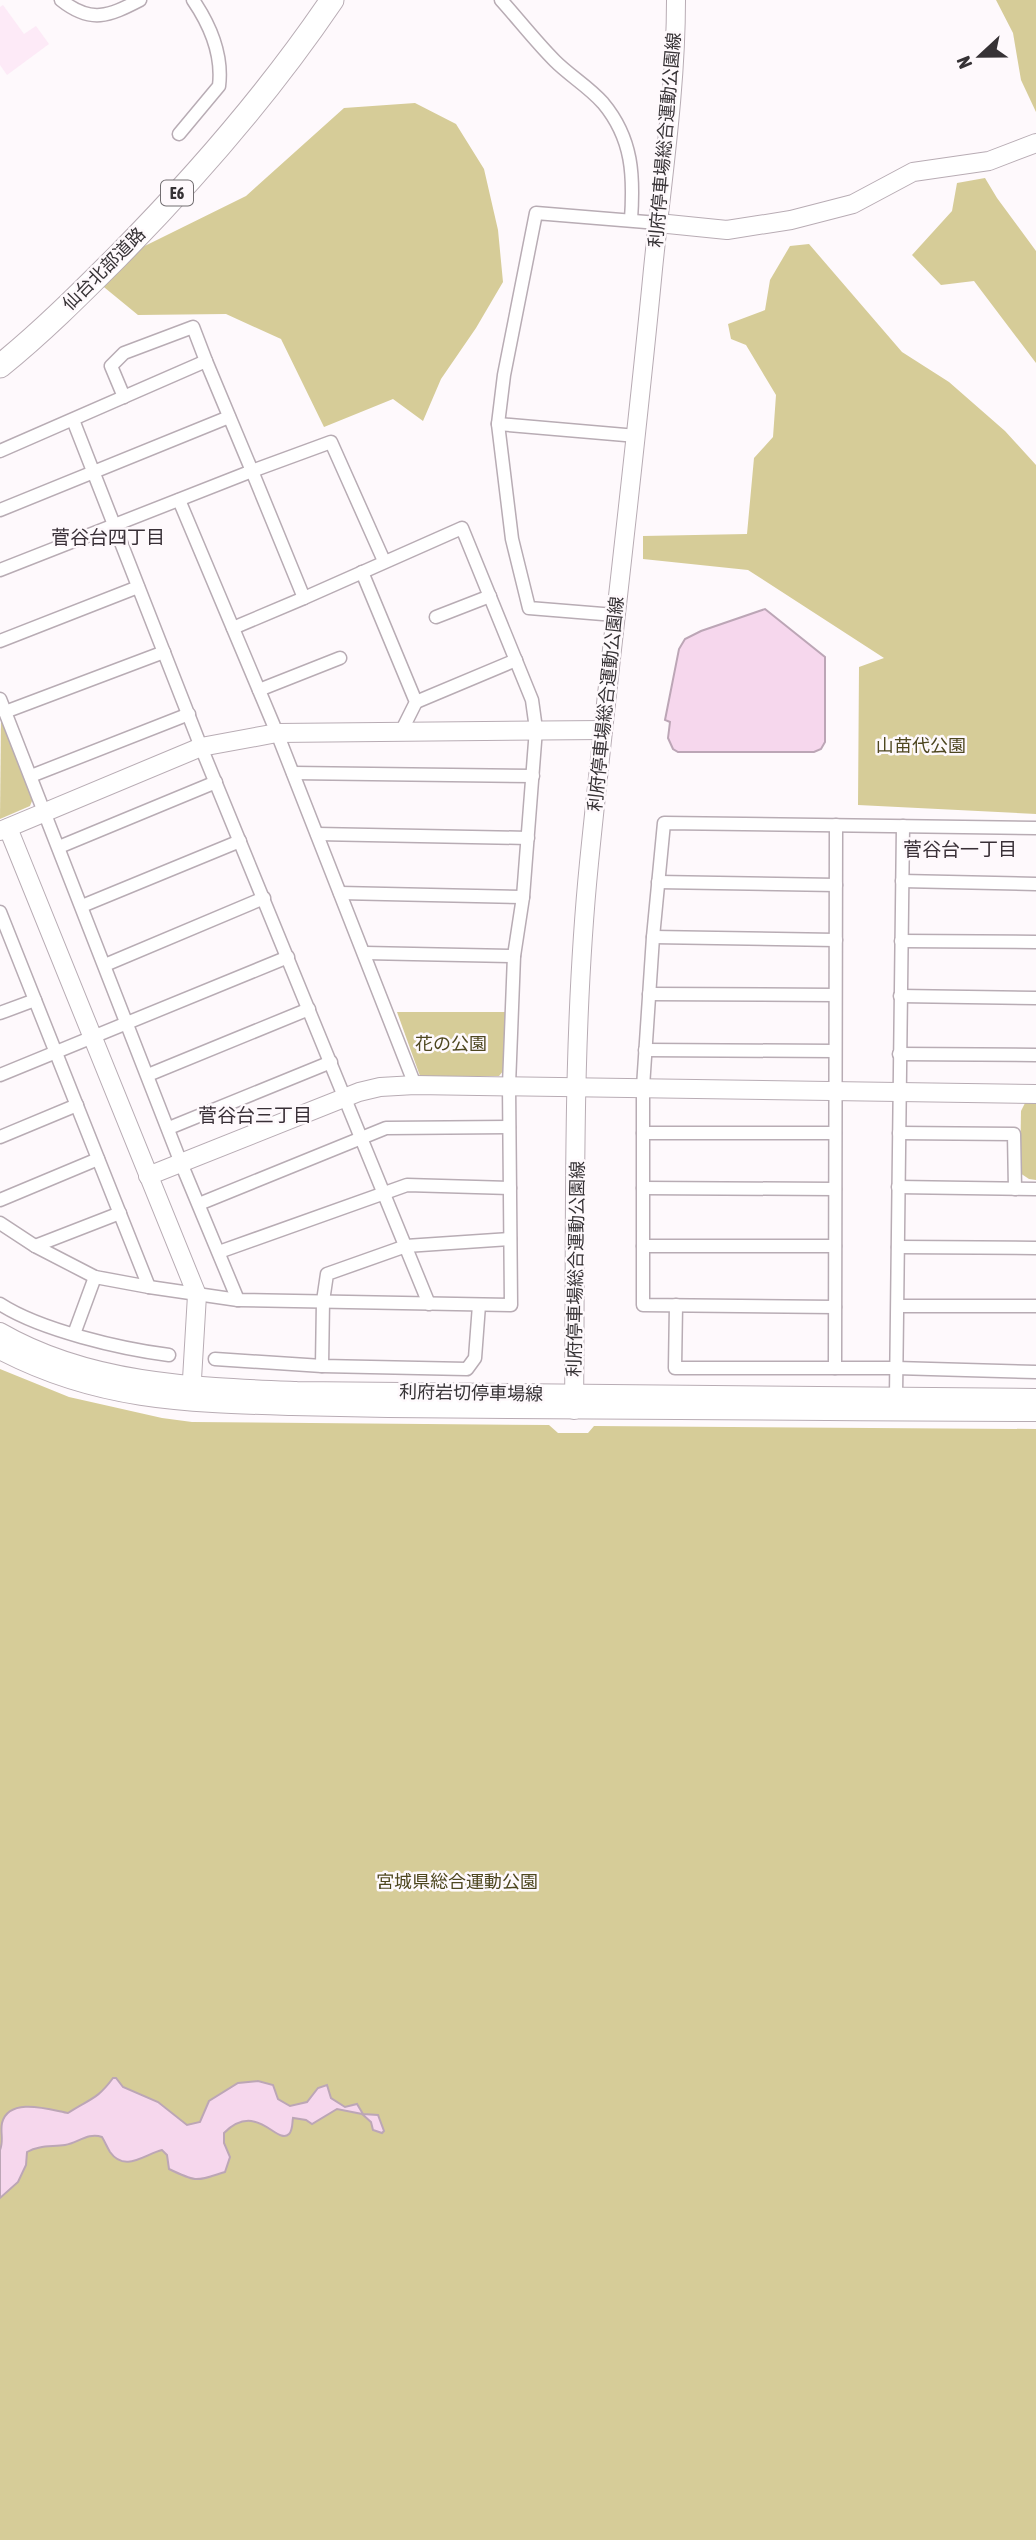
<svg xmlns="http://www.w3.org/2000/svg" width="1036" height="2540" viewBox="0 0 1036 2540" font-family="'Asap Condensed','Noto Sans JP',sans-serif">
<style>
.built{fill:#fdeaf7}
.green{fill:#d6cc98}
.water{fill:#f6d7ed;stroke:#bca6b6;stroke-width:2}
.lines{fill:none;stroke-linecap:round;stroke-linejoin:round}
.street-casing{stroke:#b8acb4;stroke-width:15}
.secondary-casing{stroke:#b8acb4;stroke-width:20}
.highway-casing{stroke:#b8acb4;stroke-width:25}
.street{stroke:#fff;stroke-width:12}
.secondary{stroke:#fff;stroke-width:18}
.highway{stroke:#fff;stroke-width:23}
.labels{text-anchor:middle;stroke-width:5;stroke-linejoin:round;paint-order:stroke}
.shield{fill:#fef9fc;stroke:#726e71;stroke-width:2}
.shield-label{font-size:16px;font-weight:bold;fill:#363235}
.street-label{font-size:18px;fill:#363235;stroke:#fef9fc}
.park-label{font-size:18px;fill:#4e4720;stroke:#fef9fc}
.neighbourhood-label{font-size:19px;fill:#393037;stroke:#fef9fc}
</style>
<rect width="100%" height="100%" fill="#fef9fc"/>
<polygon class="built" points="3,5 24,34 36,26 49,44 7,75 0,65 0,7"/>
<g class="green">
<polygon points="996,0 1036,0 1036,112 1021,80 1013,33"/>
<polygon points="415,103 456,124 484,169 498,230 503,282 476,328 441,379 423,421 393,399 324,427 281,339 226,314 138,315 88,274 246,196 344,108"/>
<polygon points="985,178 997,198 1036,251 1036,363 974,281 941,285 912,255 952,211 957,183"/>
<polygon points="809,244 902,352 949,382 1005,431 1036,465 1036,814 858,805 859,667 884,658 748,570 643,559 643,536 747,534 754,458 773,437 776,395 746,345 731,339 728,324 765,310 770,280 790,246"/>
<polygon points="1,719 34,796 30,806 0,819"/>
<polygon points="397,1012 506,1012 504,1070 499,1076 420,1076"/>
<polygon points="1026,1101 1036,1101 1036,1180 1029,1179 1020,1173 1021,1111"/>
<polygon points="0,1369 69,1397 162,1418 192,1422 549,1425 558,1433 588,1433 594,1426 1036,1429 1036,2540 0,2540"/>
</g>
<g class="water">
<polygon points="765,609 825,657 825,742 821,749 814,752 678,752 673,749 668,738 670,722 665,720 679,649 685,639 701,631"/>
<path d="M113,2078H116L123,2087L158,2102L187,2125L200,2122L209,2101L238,2083L258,2081L273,2085L278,2099L290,2106L307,2102L318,2088L327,2085L331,2098L345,2107L357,2104L363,2114L378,2115L384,2131L382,2133L373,2130L371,2122L362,2114L337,2109L312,2124L306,2120L293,2118C292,2123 293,2130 289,2134C277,2146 257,2100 224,2133V2143L230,2157L225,2172C196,2181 198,2183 169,2169L167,2155L162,2150C145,2154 125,2173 110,2152C107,2147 105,2142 102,2137C88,2132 78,2143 65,2145C51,2147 39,2145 27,2152L26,2165L18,2182L0,2198V2150C4,2141 0,2132 2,2123C9,2096 51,2110 68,2113C89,2099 97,2100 113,2078Z"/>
</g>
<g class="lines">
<defs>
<g id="street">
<path d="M61,0C91,24 109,16 140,0"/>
<path d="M501,0C519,20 536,42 555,61C570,76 589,87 603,103C633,139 634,176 631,220"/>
<path d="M179,134L219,86C223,54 210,25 193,0"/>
<polyline points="124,397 111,366 124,353 193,327 206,361"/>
<polyline points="73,420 201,747 429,1304"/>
<polyline points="498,424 637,436"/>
<polyline points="0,451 206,361 252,471 0,570"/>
<polyline points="179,500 277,733 415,1085"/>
<polyline points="0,510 229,417"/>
<polyline points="362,572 416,702 401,732"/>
<polyline points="615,615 529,608 512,539 498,424 504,375 536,213 658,223"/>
<polyline points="436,617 490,596"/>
<polyline points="233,628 304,598"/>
<polyline points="0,641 138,587"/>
<polyline points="259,690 340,658"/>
<polyline points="0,699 181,1163 238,1300"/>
<polyline points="416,702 516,660"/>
<polyline points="5,712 164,652"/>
<polyline points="293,773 533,776"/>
<polyline points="31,776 189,714"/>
<polyline points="317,834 528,838"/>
<polyline points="59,847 216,782"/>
<polyline points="902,881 1036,884"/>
<polyline points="658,882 836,885"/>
<polyline points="340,893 523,897"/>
<polyline points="82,906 240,841"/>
<polyline points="0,912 149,1287"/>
<polyline points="653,937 836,940"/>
<polyline points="901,941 1036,942"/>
<polyline points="365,953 514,956"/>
<polyline points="105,965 264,898"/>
<polyline points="649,994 835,995"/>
<polyline points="900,996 1036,998"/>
<polyline points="0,1013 35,1000"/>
<polyline points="645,1050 835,1051"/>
<polyline points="899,1054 1036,1055"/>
<polyline points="0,1075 288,957"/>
<polyline points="148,1075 309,1009"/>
<polyline points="169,1128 331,1062"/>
<polyline points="643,1133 835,1133"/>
<polyline points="899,1133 1014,1134 1015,1189"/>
<polyline points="0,1137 77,1105"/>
<polyline points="898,1187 1036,1189"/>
<polyline points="643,1188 835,1189"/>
<polyline points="0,1200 98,1159"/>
<polyline points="199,1204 386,1128 509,1127"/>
<polyline points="0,1223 35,1246 95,1277 149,1287 238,1300 511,1305 509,1085 514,956 523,897 536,729 532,700 462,528 304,598 252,471 331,442 384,561"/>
<polyline points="35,1246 120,1213"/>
<polyline points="643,1246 835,1246"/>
<polyline points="898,1247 1036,1248"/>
<polyline points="219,1252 407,1185 510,1188"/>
<path d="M0,1304C40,1330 121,1349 169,1355"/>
<polyline points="676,1305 675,1368 896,1368 1036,1372"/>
<polyline points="898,1306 1036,1306"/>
<polyline points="835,1307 643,1305 643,1087 653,937 664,823 1036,828"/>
<polyline points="74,1334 95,1277"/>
<polyline points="215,1359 322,1366 467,1369 475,1358 479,1305"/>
<polyline points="322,1366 323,1301 327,1274 406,1246 510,1239"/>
<polyline points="835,1368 836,825"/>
<polyline points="896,1396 903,826"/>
</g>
<g id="secondary">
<polyline points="658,223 727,230 791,220 853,204 913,172 989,161 1036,143"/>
<polyline points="8,828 197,1295 191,1396"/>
<polyline points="0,831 201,747 277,733 603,730"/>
<polyline points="148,1176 359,1092 380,1087 415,1085 1036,1094"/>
<path d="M0,1332C90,1384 196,1387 297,1391L1036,1398"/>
<path d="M0,1350C97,1401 186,1403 292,1406C364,1408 436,1409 508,1409C684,1411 860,1411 1036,1412"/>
<path d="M574,1410C576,1228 571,1044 589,863C609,665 634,467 653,269C662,180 676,90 676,0"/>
</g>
<path id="highway" d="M0,366C41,333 79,295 117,257C195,178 269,93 332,0"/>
</defs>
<use href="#street" class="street-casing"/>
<use href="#secondary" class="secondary-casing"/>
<use href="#highway" class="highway-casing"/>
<use href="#street" class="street"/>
<use href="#secondary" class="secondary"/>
<use href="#highway" class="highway"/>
</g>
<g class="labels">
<rect class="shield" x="161" y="180.5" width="32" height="25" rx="5"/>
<g class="shield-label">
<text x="177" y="199">E6</text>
</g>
<g class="street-label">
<text transform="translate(665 140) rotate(-85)" y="6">利府停車場総合運動公園線</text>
<text transform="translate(104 269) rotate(-45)" y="6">仙台北部道路</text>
<text transform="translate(606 704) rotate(-84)" y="6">利府停車場総合運動公園線</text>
<text transform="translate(576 1269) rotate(-89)" y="6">利府停車場総合運動公園線</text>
<text transform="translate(471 1393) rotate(1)" y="6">利府岩切停車場線</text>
</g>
<g class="park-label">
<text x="921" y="752">山苗代公園</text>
<text x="451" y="1050">花の公園</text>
<text x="457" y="1888">宮城県総合運動公園</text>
</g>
<g class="neighbourhood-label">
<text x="108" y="544">菅谷台四丁目</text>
<text x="960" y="856">菅谷台一丁目</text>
<text x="255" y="1122">菅谷台三丁目</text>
</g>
</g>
<g transform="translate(980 56) rotate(248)" stroke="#fef9fc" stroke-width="5" paint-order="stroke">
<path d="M0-5L12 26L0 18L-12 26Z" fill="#363235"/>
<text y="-10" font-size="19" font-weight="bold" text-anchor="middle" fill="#363235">N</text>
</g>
</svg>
